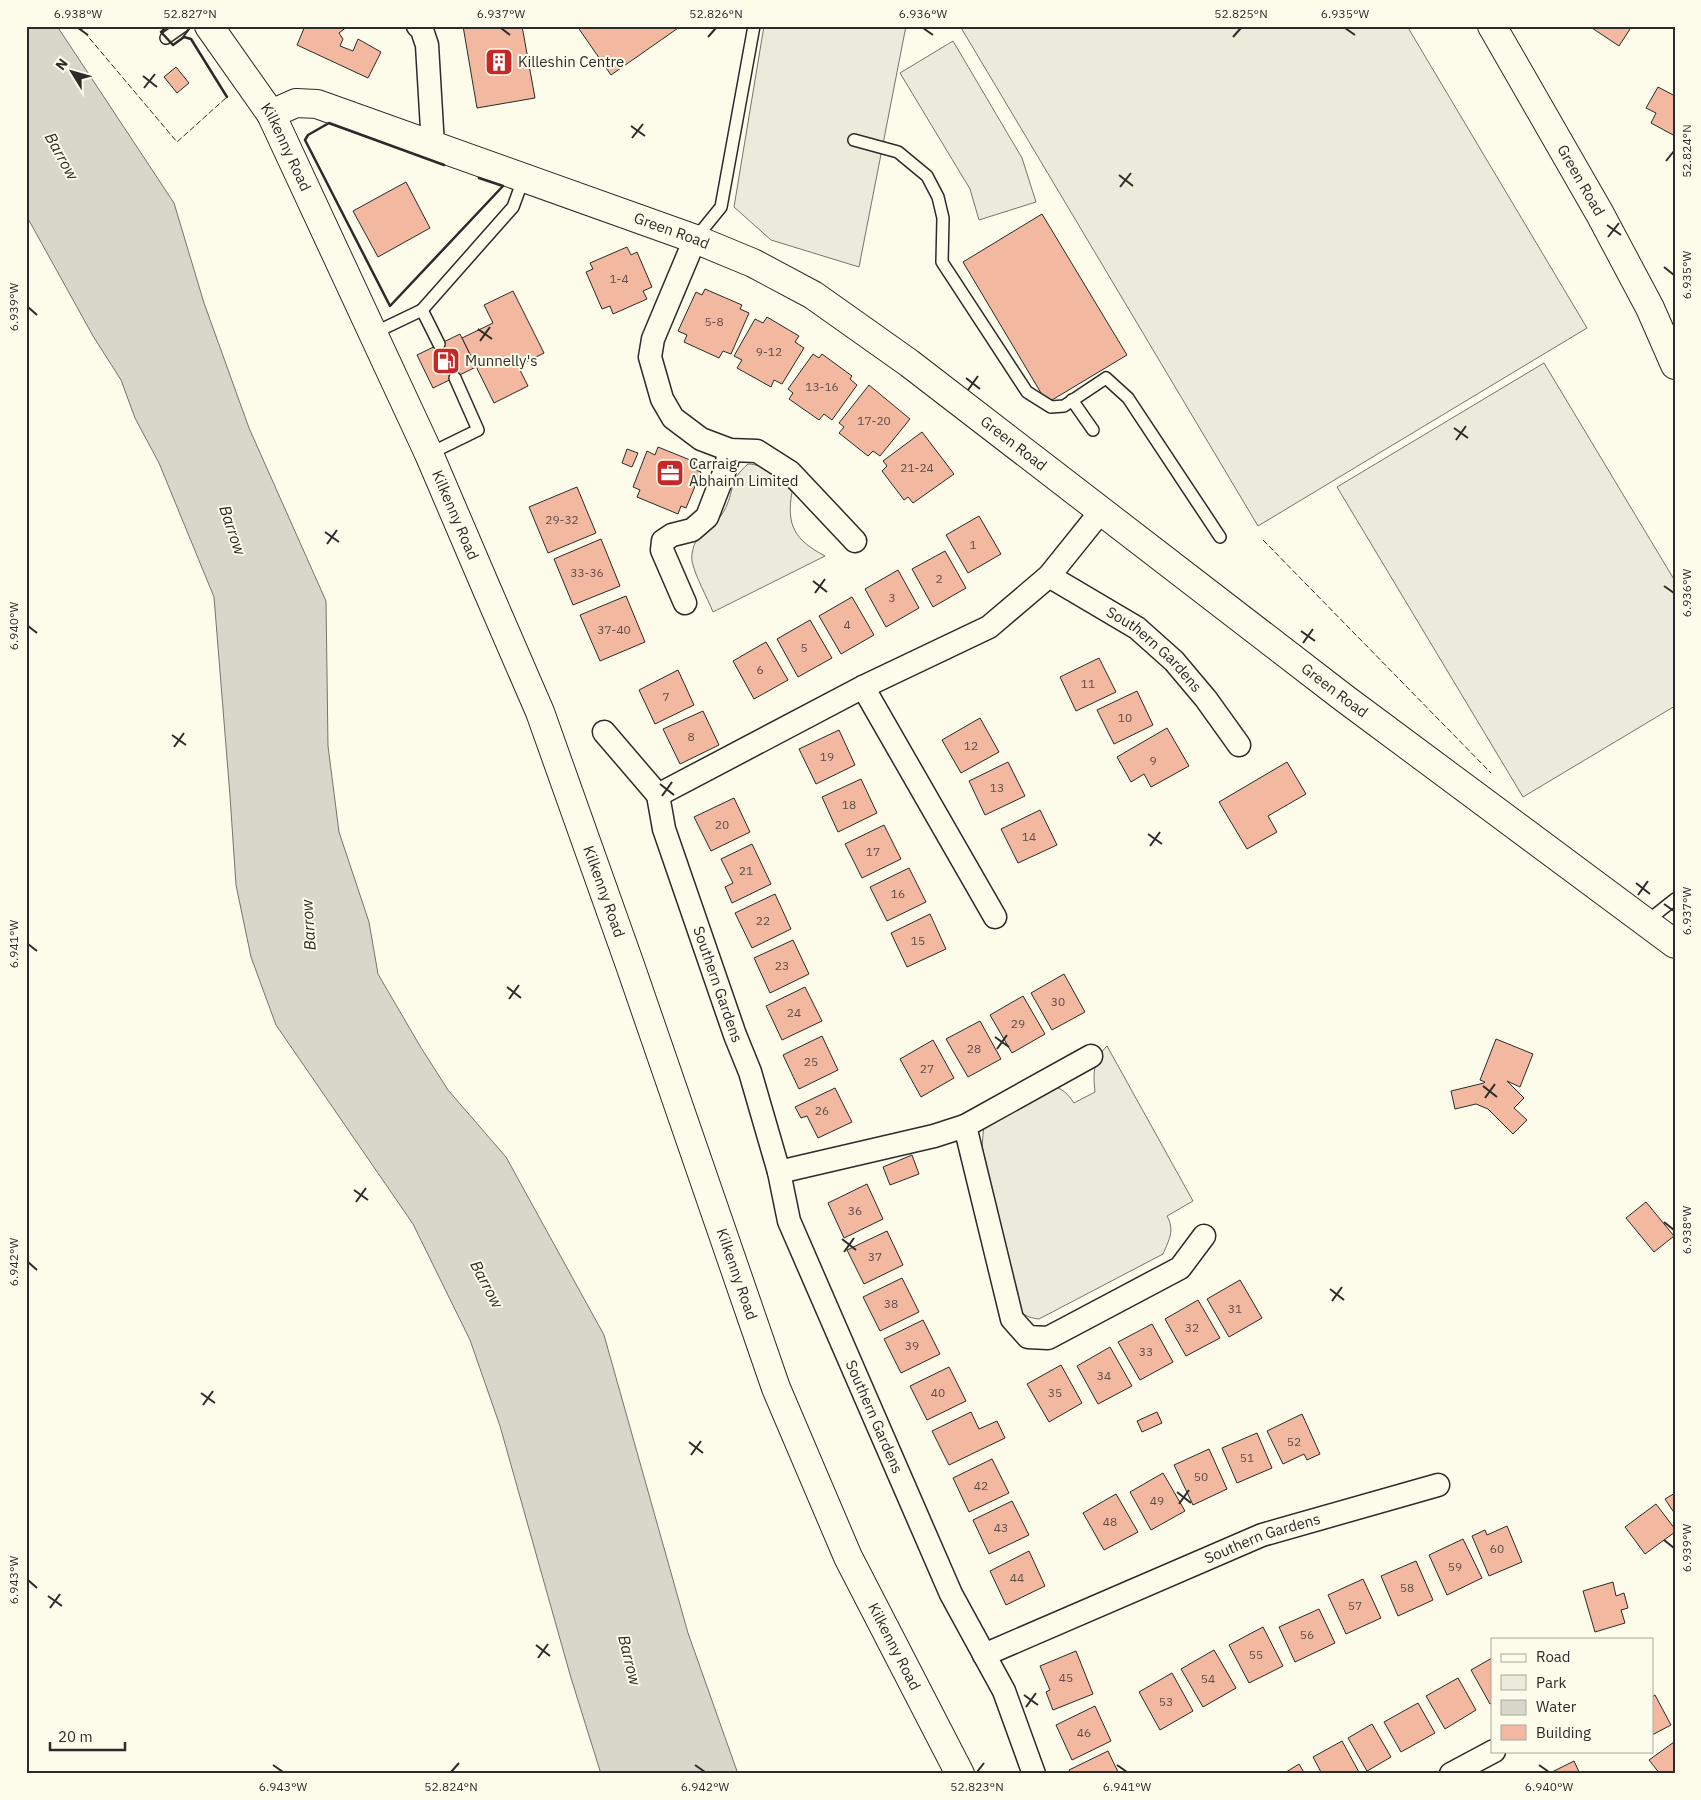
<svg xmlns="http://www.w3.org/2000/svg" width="1701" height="1800" viewBox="0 0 1701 1800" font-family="'IBM Plex Sans',sans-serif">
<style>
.green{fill:#ecebdb;stroke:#74746e}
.parking{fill:#eceadb;stroke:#74746e}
.water{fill:#d8d7c9;stroke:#74746e}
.building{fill:#f2b8a0;stroke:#2b2b2b}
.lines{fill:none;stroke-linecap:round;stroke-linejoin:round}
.lane-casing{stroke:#2b2b2b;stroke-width:14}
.street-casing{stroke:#2b2b2b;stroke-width:25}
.secondary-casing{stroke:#2b2b2b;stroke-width:30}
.lane{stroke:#fdfbea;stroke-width:11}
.street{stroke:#fdfbea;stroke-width:22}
.secondary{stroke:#fdfbea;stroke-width:28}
.fence{stroke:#2b2b2b;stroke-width:1;stroke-dasharray:6 2.5;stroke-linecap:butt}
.wall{stroke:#2b2b2b;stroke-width:2.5}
.ticks{fill:none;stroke:#2b2b2b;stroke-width:2}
.labels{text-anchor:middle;stroke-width:4;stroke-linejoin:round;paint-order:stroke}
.number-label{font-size:12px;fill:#5d4e48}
.poi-label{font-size:15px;fill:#2b2b2b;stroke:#fdfbea;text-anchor:start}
.street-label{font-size:15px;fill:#2b2b2b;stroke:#fdfbea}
.water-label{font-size:16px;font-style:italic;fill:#2b2b2b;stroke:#fdfbea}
.neatline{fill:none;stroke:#2b2b2b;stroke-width:2}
.ticks-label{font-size:12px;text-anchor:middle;fill:#2b2b2b}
</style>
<rect width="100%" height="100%" fill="#fdfbea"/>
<g class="green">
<polygon points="960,26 1407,26 1587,328 1258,526"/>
<polygon points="1544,363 1675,581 1675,706 1523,797 1337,487"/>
<path d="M748,464C766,464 780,481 792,492C786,526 795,540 825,556L713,612C707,597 695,576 692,561C691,557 693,547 695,543C702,530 716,526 724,511C735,491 728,481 748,464Z"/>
<path d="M1107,1046L1193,1201L1167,1216C1175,1230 1169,1240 1163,1254L1039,1319C1023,1317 1021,1313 1016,1298L982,1147L984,1123L1052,1086C1062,1088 1068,1094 1074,1103L1095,1092C1093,1073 1093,1060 1107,1046Z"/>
</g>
<g class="parking">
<polygon points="764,26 906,26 859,267 771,240 734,207"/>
<polygon points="953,41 1022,158 1036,202 979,220 970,189 900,73"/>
</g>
<polygon class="water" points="26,26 57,26 174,203 204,303 249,428 326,601 328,746 339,832 369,922 378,974 420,1046 448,1090 506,1157 604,1335 688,1633 738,1774 601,1774 571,1678 500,1426 470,1340 413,1224 276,1025 251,957 236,885 230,796 214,597 159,463 135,418 121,380 93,336 26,215"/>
<g class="building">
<polygon points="305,26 348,26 339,33 343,39 340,46 353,51 358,39 381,52 368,78 297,45"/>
<polygon points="463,26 522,26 535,98 477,108"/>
<polygon points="577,26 681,26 611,75"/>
<polygon points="1589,26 1632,26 1619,46"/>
<polygon points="176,67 189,83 177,93 164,77"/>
<polygon points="1658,87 1675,96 1675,136 1651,123 1656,113 1646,108"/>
<polygon points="406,182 430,228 378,257 353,211"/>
<polygon points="1042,214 1127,355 1047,403 963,262"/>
<polygon points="627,247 631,255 637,252 652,287 643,291 647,299 613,314 610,306 602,309 586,272 593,269 590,263"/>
<polygon points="705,289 742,305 740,309 749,313 731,354 723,351 719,358 684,342 687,335 678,331 696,292 702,295"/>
<polygon points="513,291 544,353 518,366 528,386 494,403 462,338 493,323 484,305"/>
<polygon points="767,317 799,336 795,342 804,348 782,384 774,380 771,387 737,368 742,360 734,356 755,319 763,323"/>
<polygon points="460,334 476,367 433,388 417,355"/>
<polygon points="813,354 819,358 822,354 852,376 850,379 857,385 832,420 824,414 819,420 789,399 793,393 788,389"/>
<polygon points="869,385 910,419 880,456 873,451 868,456 839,433 844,427 839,423"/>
<polygon points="922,432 954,474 913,503 908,497 904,500 882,471 887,466 883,461"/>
<polygon points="658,447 695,462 693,469 701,472 686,508 681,506 678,514 637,497 640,490 633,487 647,451 655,455"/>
<polygon points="627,449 638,453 632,467 622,463"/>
<polygon points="577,487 596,533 548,553 529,507"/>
<polygon points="979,516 1001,554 968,573 946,535"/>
<polygon points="601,539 620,586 573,605 554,559"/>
<polygon points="945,551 966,588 933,607 912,569"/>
<polygon points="898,570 919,608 886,627 865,589"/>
<polygon points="626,596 645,642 600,661 580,615"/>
<polygon points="852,597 874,635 841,654 819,616"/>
<polygon points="810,620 832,658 798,677 777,639"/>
<polygon points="766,642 788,680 754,699 733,661"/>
<polygon points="1099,658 1116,692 1076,711 1060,677"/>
<polygon points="678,670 694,705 655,724 639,690"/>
<polygon points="1137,691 1153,725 1114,744 1097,710"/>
<polygon points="703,711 719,745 680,764 663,729"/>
<polygon points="980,718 999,752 961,773 942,740"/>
<polygon points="1167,728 1189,766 1151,787 1144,774 1131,782 1117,757"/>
<polygon points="839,730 855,765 816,784 799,749"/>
<polygon points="1008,762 1025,796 985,815 969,781"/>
<polygon points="1287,762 1306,794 1268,816 1277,832 1247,849 1219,802"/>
<polygon points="861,779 877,813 838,832 822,797"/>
<polygon points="734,798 750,832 711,851 694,817"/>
<polygon points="1040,810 1057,845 1018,863 1001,829"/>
<polygon points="884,825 901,859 862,878 845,844"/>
<polygon points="752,844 771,884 732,903 725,887 733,883 721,859"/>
<polygon points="909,868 926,902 887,921 870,887"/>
<polygon points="775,894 791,929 752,948 735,913"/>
<polygon points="930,914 946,949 907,967 891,933"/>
<polygon points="793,940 809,974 770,993 754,958"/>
<polygon points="1064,974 1085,1012 1052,1030 1031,993"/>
<polygon points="805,987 822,1021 782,1040 766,1006"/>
<polygon points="1023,996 1045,1034 1012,1053 990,1015"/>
<polygon points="980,1021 1001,1059 968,1077 946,1039"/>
<polygon points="822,1036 838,1070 799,1089 783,1055"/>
<polygon points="1496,1039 1533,1054 1520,1087 1507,1081 1524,1098 1514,1108 1527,1120 1513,1134 1488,1109 1476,1104 1455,1109 1451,1091 1484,1083 1485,1082 1480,1080"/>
<polygon points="933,1040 954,1078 921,1097 900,1059"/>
<polygon points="835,1088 852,1122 818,1138 807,1116 801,1118 795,1107"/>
<polygon points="912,1155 919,1174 890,1185 883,1167"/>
<polygon points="867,1184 883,1219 844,1238 828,1203"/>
<polygon points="1646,1202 1674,1236 1654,1252 1626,1218"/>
<polygon points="887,1231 903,1265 864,1284 847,1250"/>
<polygon points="902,1278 919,1312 880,1331 863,1297"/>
<polygon points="1240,1280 1262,1318 1229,1337 1207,1299"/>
<polygon points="1198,1300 1220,1338 1186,1356 1165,1319"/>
<polygon points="923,1320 940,1354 901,1373 884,1339"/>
<polygon points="1152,1324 1173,1362 1140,1380 1118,1342"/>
<polygon points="1110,1347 1132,1386 1098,1404 1077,1366"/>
<polygon points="1061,1365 1082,1403 1049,1422 1027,1384"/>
<polygon points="949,1367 966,1401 927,1420 910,1386"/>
<polygon points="971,1412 979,1429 997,1421 1005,1438 949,1465 932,1431"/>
<polygon points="1157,1412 1162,1423 1142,1432 1137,1421"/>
<polygon points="1302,1414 1320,1454 1307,1460 1304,1454 1283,1464 1267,1431"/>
<polygon points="1257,1433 1272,1468 1237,1483 1222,1448"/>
<polygon points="1209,1449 1227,1489 1193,1505 1174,1465"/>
<polygon points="992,1459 1009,1493 969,1512 953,1478"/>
<polygon points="1163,1473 1185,1511 1151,1530 1130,1492"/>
<polygon points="1675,1493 1675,1514 1665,1499"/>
<polygon points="1116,1494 1138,1532 1104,1550 1083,1513"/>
<polygon points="1012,1501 1029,1535 989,1554 973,1520"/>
<polygon points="1656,1504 1675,1529 1675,1532 1645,1554 1625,1527"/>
<polygon points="1507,1526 1522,1562 1489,1576 1472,1536 1485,1530 1487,1535"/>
<polygon points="1463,1539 1482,1578 1447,1595 1429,1555"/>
<polygon points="1029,1551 1045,1586 1006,1605 990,1571"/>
<polygon points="1416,1561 1433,1600 1398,1616 1381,1576"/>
<polygon points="1363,1579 1381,1618 1346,1634 1328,1595"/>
<polygon points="1613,1582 1616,1596 1624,1593 1628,1608 1621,1610 1625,1623 1595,1632 1583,1591"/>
<polygon points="1319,1609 1335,1643 1295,1662 1279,1627"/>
<polygon points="1263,1627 1283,1666 1249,1683 1229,1645"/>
<polygon points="1214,1650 1236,1688 1203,1707 1181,1669"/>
<polygon points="1076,1651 1093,1694 1053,1710 1046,1692 1050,1690 1040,1666"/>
<polygon points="1492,1658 1492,1703 1490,1704 1471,1670"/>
<polygon points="1172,1673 1193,1711 1160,1730 1139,1692"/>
<polygon points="1458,1678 1476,1710 1445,1729 1426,1696"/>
<polygon points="1655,1695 1671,1725 1652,1735 1652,1697"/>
<polygon points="1418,1703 1435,1733 1401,1752 1384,1722"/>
<polygon points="1095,1706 1111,1741 1072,1760 1056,1725"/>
<polygon points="1372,1724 1391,1757 1362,1774 1367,1771 1348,1738"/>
<polygon points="1342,1741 1360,1774 1322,1774 1313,1757"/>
<polygon points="1674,1742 1675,1774 1660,1774 1649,1760"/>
<polygon points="1108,1751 1119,1774 1071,1774 1069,1770"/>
<polygon points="1574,1761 1580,1774 1548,1774"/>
<polygon points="1299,1764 1305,1774 1283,1774"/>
</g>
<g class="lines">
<defs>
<g id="lane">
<polyline points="166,38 183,26"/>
<polyline points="854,140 898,152 927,176 938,197 943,218 942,262 1027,392 1051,407 1064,406 1106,378 1128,398 1220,537"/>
<polyline points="695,239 721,207 754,26"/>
<polyline points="422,310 513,207 524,177"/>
<polyline points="374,333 422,310 439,344"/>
<polyline points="1072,400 1093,430"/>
<polyline points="429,454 478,430 455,378"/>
<polyline points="1646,922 1675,899"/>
</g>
<g id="street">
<polyline points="418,26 422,30 427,45 433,146"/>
<polyline points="695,239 653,339 650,357 662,399 673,418 701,439 730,450 757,451 790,472 855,541"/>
<path id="s1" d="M1049,576L1137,628L1174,661L1206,699L1239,745"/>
<polyline points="685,603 662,550 663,541 672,535 692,530 707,517 724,473 730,450"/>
<polyline points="863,687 995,917"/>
<polyline points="604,732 658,795 863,687 989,627 1049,576 1102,510"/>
<path id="s2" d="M658,795L664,829L735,1035L750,1072L779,1172L789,1221L951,1594L1004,1691L1034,1774"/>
<polyline points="965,1126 1012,1319 1028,1337 1048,1338 1180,1268 1204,1236"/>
<polyline points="779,1172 934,1136 965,1126 1091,1056"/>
<path id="s3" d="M984,1655L1262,1535L1438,1485"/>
<polyline points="1451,1774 1494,1751"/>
</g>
<g id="secondary">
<path id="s4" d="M209,26L271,114L429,454L488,592L540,712L630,965L776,1388L848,1557L960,1774"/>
<path id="s5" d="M1492,26L1600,214L1650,308L1675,365"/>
<path id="s6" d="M271,114L296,103L317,104L695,239L753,263L813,295L909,363L1344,698L1675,944"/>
</g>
</defs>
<use href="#lane" class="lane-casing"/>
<use href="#street" class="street-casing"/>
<use href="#secondary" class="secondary-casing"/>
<use href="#lane" class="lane"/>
<use href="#street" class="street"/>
<use href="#secondary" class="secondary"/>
<g class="fence">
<polyline points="82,26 80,27 177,142 227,97"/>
<polyline points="1263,540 1491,773"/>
</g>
<g class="wall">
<polyline points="168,26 161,32 173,45 184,37 191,39 227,97"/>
<polyline points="444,165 329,123 308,135 305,140 390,306 503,186 479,178"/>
</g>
</g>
<path class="ticks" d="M78,28L88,35M501,28L510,35M923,28L933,35M1345,28L1355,35M183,37L190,28M708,37L716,28M1233,37L1241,28M143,76L157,87M144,88L155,74M631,126L645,136M632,138L643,124M1666,161L1674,151M1119,175L1133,186M1120,187L1131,173M1607,225L1621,235M1608,237L1619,223M1664,267L1674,275M28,307L37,315M478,329L492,339M480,341L490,327M966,378L980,389M968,390L978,376M1454,428L1468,438M1456,440L1466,426M325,532L339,542M327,544L337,530M813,581L827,592M1664,586L1674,593M815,593L825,579M28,626L37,633M1301,631L1315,641M1303,643L1313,629M172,735L186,745M174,747L184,733M660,784L674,795M662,796L672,782M1148,834L1162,844M1150,846L1160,832M1636,883L1650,894M1638,895L1648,881M1664,904L1674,911M28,944L37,951M507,987L521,998M509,999L519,985M995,1037L1009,1047M997,1049L1007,1035M1483,1086L1497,1097M1485,1098L1495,1084M354,1190L368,1200M356,1202L366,1188M1664,1222L1674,1230M842,1239L856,1250M844,1252L854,1238M28,1262L37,1270M1330,1289L1344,1300M1332,1301L1342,1287M201,1393L215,1403M203,1405L213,1391M689,1442L703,1453M691,1455L701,1441M1177,1492L1191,1503M1179,1504L1189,1490M1664,1540L1674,1548M28,1580L37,1588M48,1596L62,1606M50,1608L60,1594M536,1645L550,1656M538,1658L548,1644M1024,1695L1038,1705M1026,1707L1036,1693M273,1765L283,1772M695,1765L705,1772M1117,1765L1127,1772M1539,1765L1549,1772M451,1772L459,1763M977,1772L984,1763"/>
<defs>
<symbol id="building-square" viewBox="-11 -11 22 22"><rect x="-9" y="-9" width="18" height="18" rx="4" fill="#c62828" stroke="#fdfbea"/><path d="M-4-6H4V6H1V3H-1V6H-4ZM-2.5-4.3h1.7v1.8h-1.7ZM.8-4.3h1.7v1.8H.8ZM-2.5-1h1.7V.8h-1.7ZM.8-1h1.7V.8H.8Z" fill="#fff"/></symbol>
<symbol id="fuel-square" viewBox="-11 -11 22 22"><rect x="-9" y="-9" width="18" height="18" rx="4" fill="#c62828" stroke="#fdfbea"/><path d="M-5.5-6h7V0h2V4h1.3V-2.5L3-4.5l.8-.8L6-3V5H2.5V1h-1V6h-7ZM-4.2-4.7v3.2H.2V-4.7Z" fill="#fff"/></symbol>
<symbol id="office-square" viewBox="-11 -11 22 22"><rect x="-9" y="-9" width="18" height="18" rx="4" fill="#c62828" stroke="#fdfbea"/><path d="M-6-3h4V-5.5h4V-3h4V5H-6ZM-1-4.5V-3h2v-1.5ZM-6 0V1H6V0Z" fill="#fff"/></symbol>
</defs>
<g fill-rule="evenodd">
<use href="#building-square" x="483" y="46" width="32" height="32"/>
<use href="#fuel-square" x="430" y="345" width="32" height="32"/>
<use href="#office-square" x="654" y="457" width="32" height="32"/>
</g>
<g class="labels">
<g class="number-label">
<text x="619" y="283">1-4</text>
<text x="714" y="326">5-8</text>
<text x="769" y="356">9-12</text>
<text x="822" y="391">13-16</text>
<text x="874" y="425">17-20</text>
<text x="917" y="472">21-24</text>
<text x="562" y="524">29-32</text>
<text x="973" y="549">1</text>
<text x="587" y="577">33-36</text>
<text x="939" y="583">2</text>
<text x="892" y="602">3</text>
<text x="847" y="629">4</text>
<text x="614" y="634">37-40</text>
<text x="804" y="652">5</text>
<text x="760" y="674">6</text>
<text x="1088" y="688">11</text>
<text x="666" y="701">7</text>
<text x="1125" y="722">10</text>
<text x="691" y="741">8</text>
<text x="971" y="750">12</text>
<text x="827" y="761">19</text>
<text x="1153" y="765">9</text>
<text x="997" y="792">13</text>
<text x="849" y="809">18</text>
<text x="722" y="829">20</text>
<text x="1029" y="841">14</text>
<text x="873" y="856">17</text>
<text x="746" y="875">21</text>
<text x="898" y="898">16</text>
<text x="763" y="925">22</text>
<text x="918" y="945">15</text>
<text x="782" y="970">23</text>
<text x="1058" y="1006">30</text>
<text x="794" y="1017">24</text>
<text x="1018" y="1028">29</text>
<text x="974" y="1053">28</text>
<text x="811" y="1066">25</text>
<text x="927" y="1073">27</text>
<text x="822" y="1115">26</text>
<text x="855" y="1215">36</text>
<text x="875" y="1261">37</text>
<text x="891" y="1308">38</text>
<text x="1235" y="1313">31</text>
<text x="1192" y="1332">32</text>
<text x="912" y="1350">39</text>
<text x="1146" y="1356">33</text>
<text x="1104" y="1380">34</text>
<text x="938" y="1397">40</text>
<text x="1055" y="1397">35</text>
<text x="1294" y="1446">52</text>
<text x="1247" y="1462">51</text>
<text x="1201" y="1481">50</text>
<text x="981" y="1490">42</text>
<text x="1157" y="1505">49</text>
<text x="1110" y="1526">48</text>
<text x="1001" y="1532">43</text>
<text x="1497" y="1553">60</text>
<text x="1455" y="1571">59</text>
<text x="1017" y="1582">44</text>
<text x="1407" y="1592">58</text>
<text x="1355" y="1610">57</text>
<text x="1307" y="1639">56</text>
<text x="1256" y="1659">55</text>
<text x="1066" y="1682">45</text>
<text x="1208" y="1683">54</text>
<text x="1166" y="1706">53</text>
<text x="1084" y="1737">46</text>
</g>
<g class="poi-label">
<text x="518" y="67">Killeshin Centre</text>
<text x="465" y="366">Munnelly's</text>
<text x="689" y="469">Carraig<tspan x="689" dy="17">Abhainn Limited</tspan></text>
</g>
<g class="street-label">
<text dy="5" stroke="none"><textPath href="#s4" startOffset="144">Kilkenny Road</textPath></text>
<text dy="5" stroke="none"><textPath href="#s5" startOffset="178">Green Road</textPath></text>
<text dy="5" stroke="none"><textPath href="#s6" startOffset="425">Green Road</textPath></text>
<text dy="5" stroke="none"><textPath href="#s6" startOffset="830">Green Road</textPath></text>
<text dy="5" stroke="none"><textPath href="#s4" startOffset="549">Kilkenny Road</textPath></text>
<text dy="5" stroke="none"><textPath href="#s1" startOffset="129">Southern Gardens</textPath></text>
<text dy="5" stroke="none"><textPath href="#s6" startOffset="1235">Green Road</textPath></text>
<text dy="5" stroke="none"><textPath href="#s4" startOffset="954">Kilkenny Road</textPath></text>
<text dy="5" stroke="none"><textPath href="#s2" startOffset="199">Southern Gardens</textPath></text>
<text dy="5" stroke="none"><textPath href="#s4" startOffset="1359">Kilkenny Road</textPath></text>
<text dy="5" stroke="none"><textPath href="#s2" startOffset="660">Southern Gardens</textPath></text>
<text dy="5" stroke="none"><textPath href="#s3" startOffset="302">Southern Gardens</textPath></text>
<text dy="5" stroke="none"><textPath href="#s4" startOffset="1764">Kilkenny Road</textPath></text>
</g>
<g class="water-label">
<text transform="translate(62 156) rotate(61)" y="6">Barrow</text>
<text transform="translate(233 530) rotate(71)" y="6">Barrow</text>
<text transform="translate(308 925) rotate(-94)" y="6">Barrow</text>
<text transform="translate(487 1284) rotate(62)" y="6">Barrow</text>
<text transform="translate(630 1660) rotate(76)" y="6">Barrow</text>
</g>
</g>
<rect width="1701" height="1800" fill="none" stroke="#fdfbea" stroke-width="55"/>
<rect x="1491" y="1638" width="162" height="115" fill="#fdfbea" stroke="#a9a89e"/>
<rect x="1501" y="1654" width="25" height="8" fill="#fdfbea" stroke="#a9a89e"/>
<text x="1536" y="1662" font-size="15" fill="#2b2b2b">Road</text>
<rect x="1501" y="1675" width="25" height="15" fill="#ecebdb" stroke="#a9a89e"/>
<text x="1536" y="1688" font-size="15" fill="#2b2b2b">Park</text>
<rect x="1501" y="1700" width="25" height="15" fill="#d8d7c9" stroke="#a9a89e"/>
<text x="1536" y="1712" font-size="15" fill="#2b2b2b">Water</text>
<rect x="1501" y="1725" width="25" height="15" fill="#f2b8a0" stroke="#a9a89e"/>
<text x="1536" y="1738" font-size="15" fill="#2b2b2b">Building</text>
<g transform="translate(72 72) rotate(307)" stroke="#fdfbea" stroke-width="4" paint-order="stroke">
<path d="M0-4L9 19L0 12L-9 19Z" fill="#2b2b2b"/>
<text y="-8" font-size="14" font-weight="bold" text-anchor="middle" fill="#2b2b2b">N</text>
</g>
<path d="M50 1742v8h75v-8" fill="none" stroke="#2b2b2b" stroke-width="2.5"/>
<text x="58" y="1742" font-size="15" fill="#2b2b2b" stroke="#fdfbea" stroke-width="4" paint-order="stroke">20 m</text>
<rect x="28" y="28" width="1646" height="1744" class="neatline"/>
<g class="ticks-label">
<text x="78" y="18">6.938°W</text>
<text x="190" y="18">52.827°N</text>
<text x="501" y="18">6.937°W</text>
<text x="716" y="18">52.826°N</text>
<text x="923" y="18">6.936°W</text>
<text x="1241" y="18">52.825°N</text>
<text x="1345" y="18">6.935°W</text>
<text transform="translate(1687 151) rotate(-90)" y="4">52.824°N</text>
<text transform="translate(1687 275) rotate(-90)" y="4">6.935°W</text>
<text transform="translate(14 307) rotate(-90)" y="4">6.939°W</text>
<text transform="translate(1687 593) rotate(-90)" y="4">6.936°W</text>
<text transform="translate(14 626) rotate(-90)" y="4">6.940°W</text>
<text transform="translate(1687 911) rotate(-90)" y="4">6.937°W</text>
<text transform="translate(14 944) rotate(-90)" y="4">6.941°W</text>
<text transform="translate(1687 1230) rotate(-90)" y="4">6.938°W</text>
<text transform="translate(14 1262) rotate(-90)" y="4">6.942°W</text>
<text transform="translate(1687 1548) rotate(-90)" y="4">6.939°W</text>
<text transform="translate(14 1580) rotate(-90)" y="4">6.943°W</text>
<text x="283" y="1791">6.943°W</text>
<text x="451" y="1791">52.824°N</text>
<text x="705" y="1791">6.942°W</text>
<text x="977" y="1791">52.823°N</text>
<text x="1127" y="1791">6.941°W</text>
<text x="1549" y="1791">6.940°W</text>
</g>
</svg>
